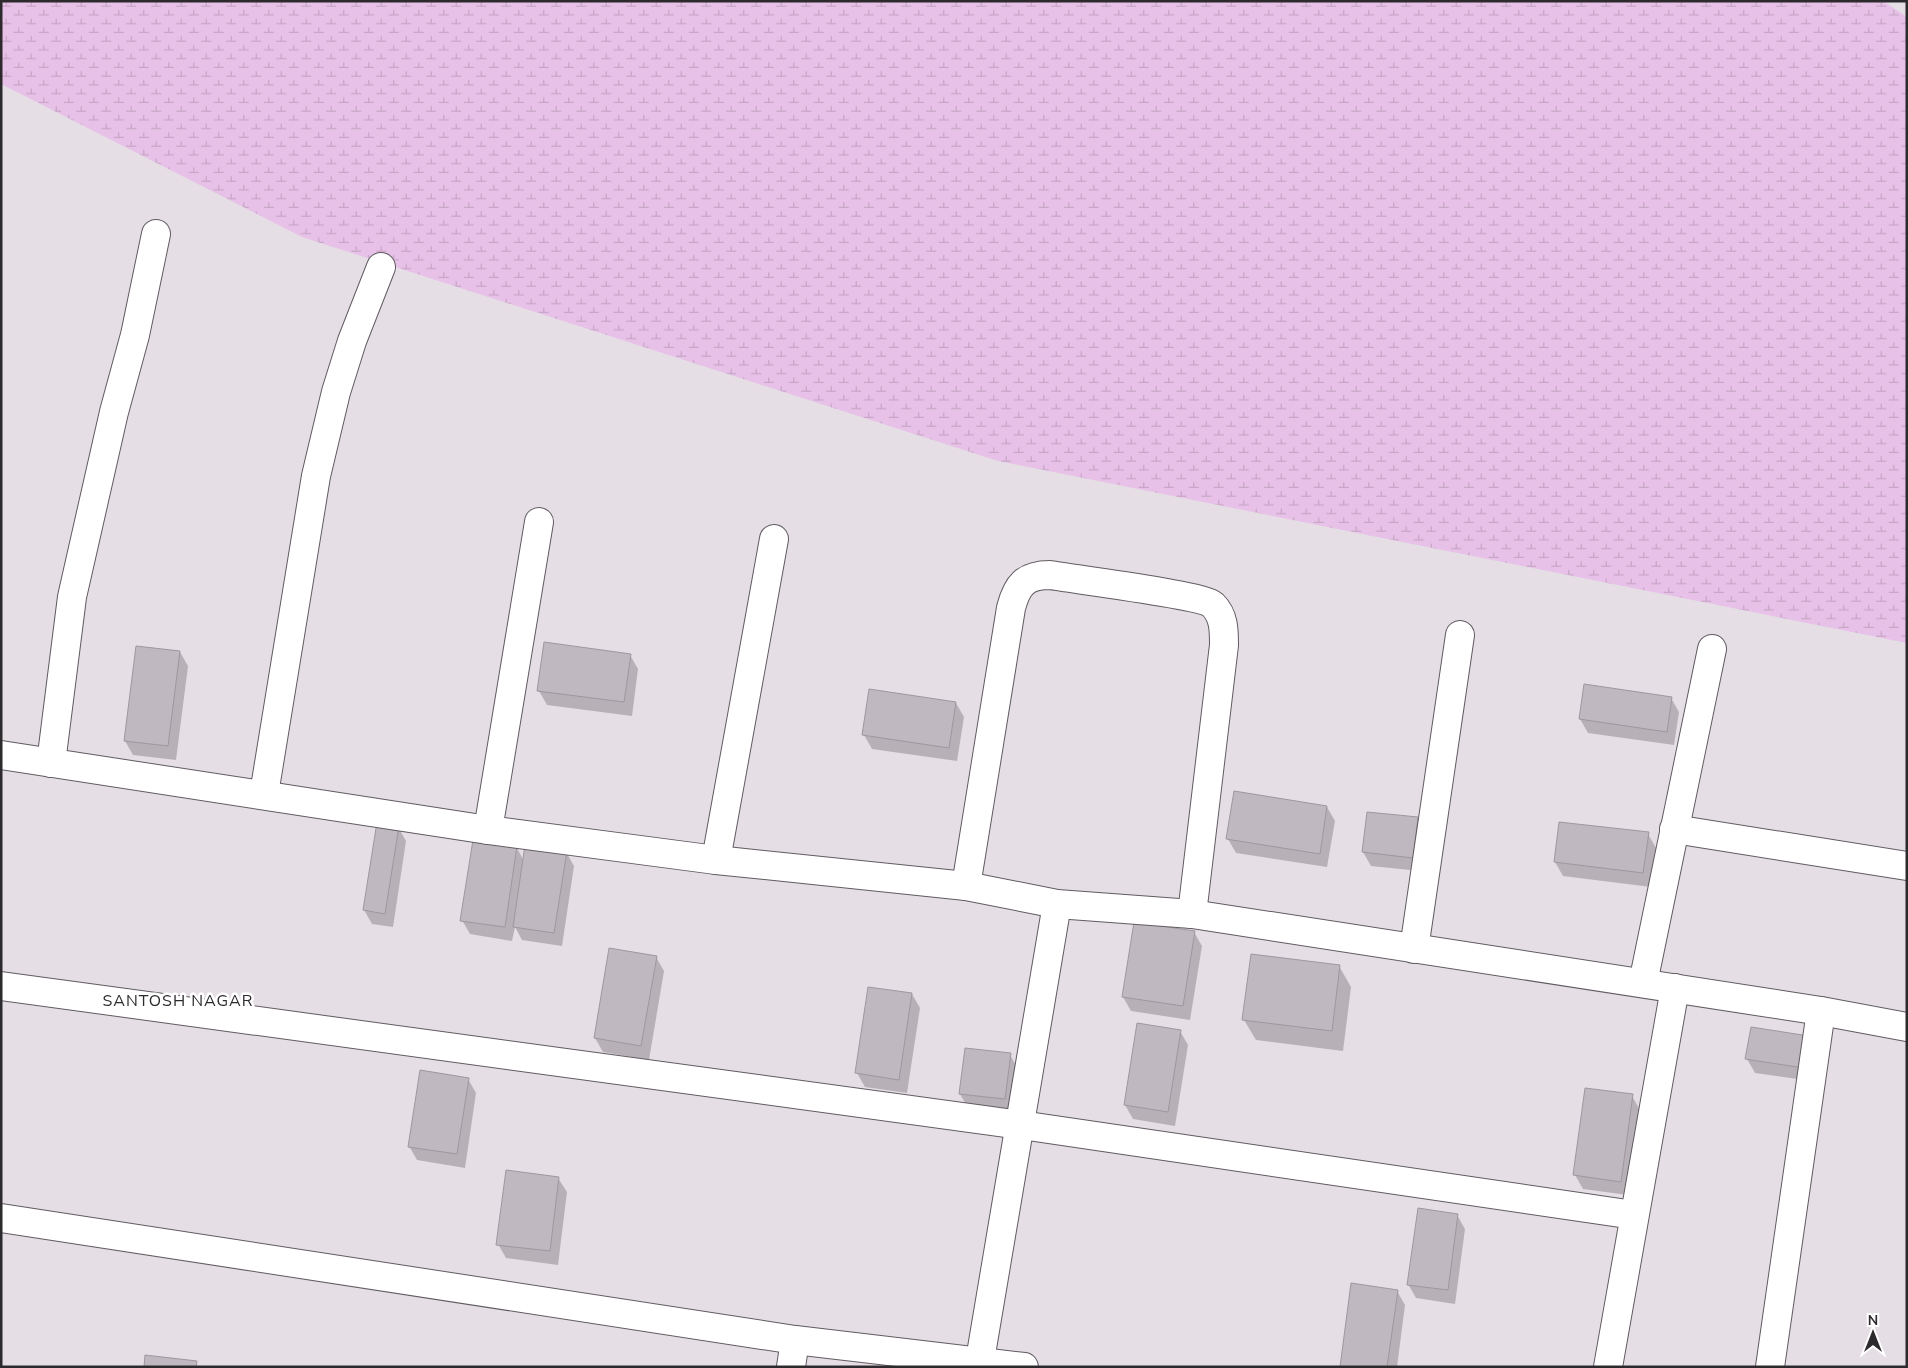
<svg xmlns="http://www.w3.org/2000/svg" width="1908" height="1368" viewBox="0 0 1908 1368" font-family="'Nunito Sans',sans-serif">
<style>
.wetland{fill:url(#wetland-marsh)}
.shadow{fill:#0003}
.building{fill:#c0b8c0;stroke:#9e979e}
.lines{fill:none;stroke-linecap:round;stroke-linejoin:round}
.street-casing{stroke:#615b61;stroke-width:30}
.street{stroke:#fff;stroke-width:28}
.labels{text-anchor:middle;stroke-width:5;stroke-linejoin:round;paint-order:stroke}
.neighbourhood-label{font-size:16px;letter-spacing:1px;fill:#2d2a2d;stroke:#fff}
</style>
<defs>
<pattern id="wetland-marsh" width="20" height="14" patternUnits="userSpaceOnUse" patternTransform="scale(1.25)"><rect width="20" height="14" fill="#e8c1e8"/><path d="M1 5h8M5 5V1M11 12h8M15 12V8" fill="none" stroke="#c7a6c7"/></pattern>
</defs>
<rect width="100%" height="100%" fill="#e5dee5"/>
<polygon class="wetland" points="1,1 1883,1 1907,17 1907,643 998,461 302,237 1,84"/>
<g class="shadow">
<polygon points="180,652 188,666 176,760 133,755 125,741"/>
<polygon points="630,655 638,669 632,716 547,705 539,691"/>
<polygon points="1671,698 1679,712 1674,745 1588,733 1580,719"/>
<polygon points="956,703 964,717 957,761 872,749 864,735"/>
<polygon points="1327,807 1335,821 1327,867 1236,853 1228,839"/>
<polygon points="1417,818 1425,832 1420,871 1371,866 1363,852"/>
<polygon points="398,827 406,841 393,927 372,924 364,910"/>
<polygon points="1648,834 1656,848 1651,887 1563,876 1555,862"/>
<polygon points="517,848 524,861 566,852 574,866 562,946 522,940 515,927 512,941 470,934 462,920"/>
<polygon points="1194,932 1202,946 1190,1020 1131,1011 1123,997"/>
<polygon points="656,957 664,971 649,1060 603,1052 595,1038"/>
<polygon points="1339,966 1351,987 1343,1051 1256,1040 1244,1020"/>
<polygon points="912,994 920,1008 907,1093 865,1087 857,1073"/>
<polygon points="1180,1031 1188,1045 1175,1126 1133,1119 1125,1105"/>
<polygon points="1809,1037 1812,1081 1755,1073 1747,1059"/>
<polygon points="1010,1055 1018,1069 1013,1113 968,1108 960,1094"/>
<polygon points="468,1079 476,1093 465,1168 417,1160 409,1146"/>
<polygon points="1632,1096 1640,1110 1628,1195 1583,1189 1575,1175"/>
<polygon points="558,1178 567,1192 558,1265 506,1258 498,1244"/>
<polygon points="1457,1215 1465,1229 1455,1304 1416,1298 1408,1284"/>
<polygon points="1397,1291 1405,1305 1397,1367 1342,1367"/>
</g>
<g class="building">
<polygon points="544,642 631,654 624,702 537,691"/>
<polygon points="136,646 180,651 168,746 124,741"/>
<polygon points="1584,684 1672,697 1667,732 1579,719"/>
<polygon points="869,689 956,702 949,748 862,735"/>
<polygon points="1234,791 1327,806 1320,854 1226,839"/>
<polygon points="1367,812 1418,817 1413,858 1362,852"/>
<polygon points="377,822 399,826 385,914 363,910"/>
<polygon points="1559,822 1649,832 1643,873 1554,862"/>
<polygon points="473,840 517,846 505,927 460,921"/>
<polygon points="525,845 567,851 554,933 513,927"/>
<polygon points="1134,922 1195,931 1183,1006 1122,997"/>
<polygon points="609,948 657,956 641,1046 594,1038"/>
<polygon points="1251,954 1340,965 1332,1031 1242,1020"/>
<polygon points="868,987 912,993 899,1080 855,1073"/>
<polygon points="1137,1023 1181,1030 1168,1112 1124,1105"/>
<polygon points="1751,1027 1809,1036 1804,1068 1745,1059"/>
<polygon points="965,1048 1011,1053 1005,1099 959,1094"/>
<polygon points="420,1070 469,1078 457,1154 408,1147"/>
<polygon points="1585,1088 1633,1094 1621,1182 1573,1175"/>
<polygon points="506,1170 559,1177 550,1251 496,1245"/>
<polygon points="1418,1208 1458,1214 1448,1290 1407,1285"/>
<polygon points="1351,1283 1398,1290 1387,1367 1340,1367"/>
<polygon points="145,1355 197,1361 196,1367 144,1367"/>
</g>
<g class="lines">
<defs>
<g id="street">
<polyline points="1,755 488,830 716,860 966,886 1057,904 1192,914 1821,1011 1907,1027"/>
<polyline points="51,763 72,597 114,412 135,335 156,234"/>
<polyline points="264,794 316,476 336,392 352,341 381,267"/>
<polyline points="1674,829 1907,866"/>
<polyline points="488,830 539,522"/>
<polyline points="716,860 774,539"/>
<path d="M966,886L1011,608C1017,585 1025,575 1050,575C1073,579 1202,595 1213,605C1224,616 1224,630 1224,645L1192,914"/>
<polyline points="1414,949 1460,635"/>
<polyline points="1643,983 1712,649"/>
<polyline points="1,986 1021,1125 1634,1215"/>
<polyline points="1,1218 795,1340 1024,1367"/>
<polyline points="980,1360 1057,904"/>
<polyline points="791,1367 795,1340"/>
<polyline points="1608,1367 1675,988"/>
<polyline points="1770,1367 1821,1011"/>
</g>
</defs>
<use href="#street" class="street-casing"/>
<use href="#street" class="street"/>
</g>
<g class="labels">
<g class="neighbourhood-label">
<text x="178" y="1006">SANTOSH NAGAR</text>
</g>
</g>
<rect width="1908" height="1368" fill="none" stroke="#2d2a2d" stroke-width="5"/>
<g transform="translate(1873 1333)" stroke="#ffffff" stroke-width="4" paint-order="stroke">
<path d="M0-4L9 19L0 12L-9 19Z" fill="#2d2a2d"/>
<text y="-8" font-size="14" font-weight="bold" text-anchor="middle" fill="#2d2a2d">N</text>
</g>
</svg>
